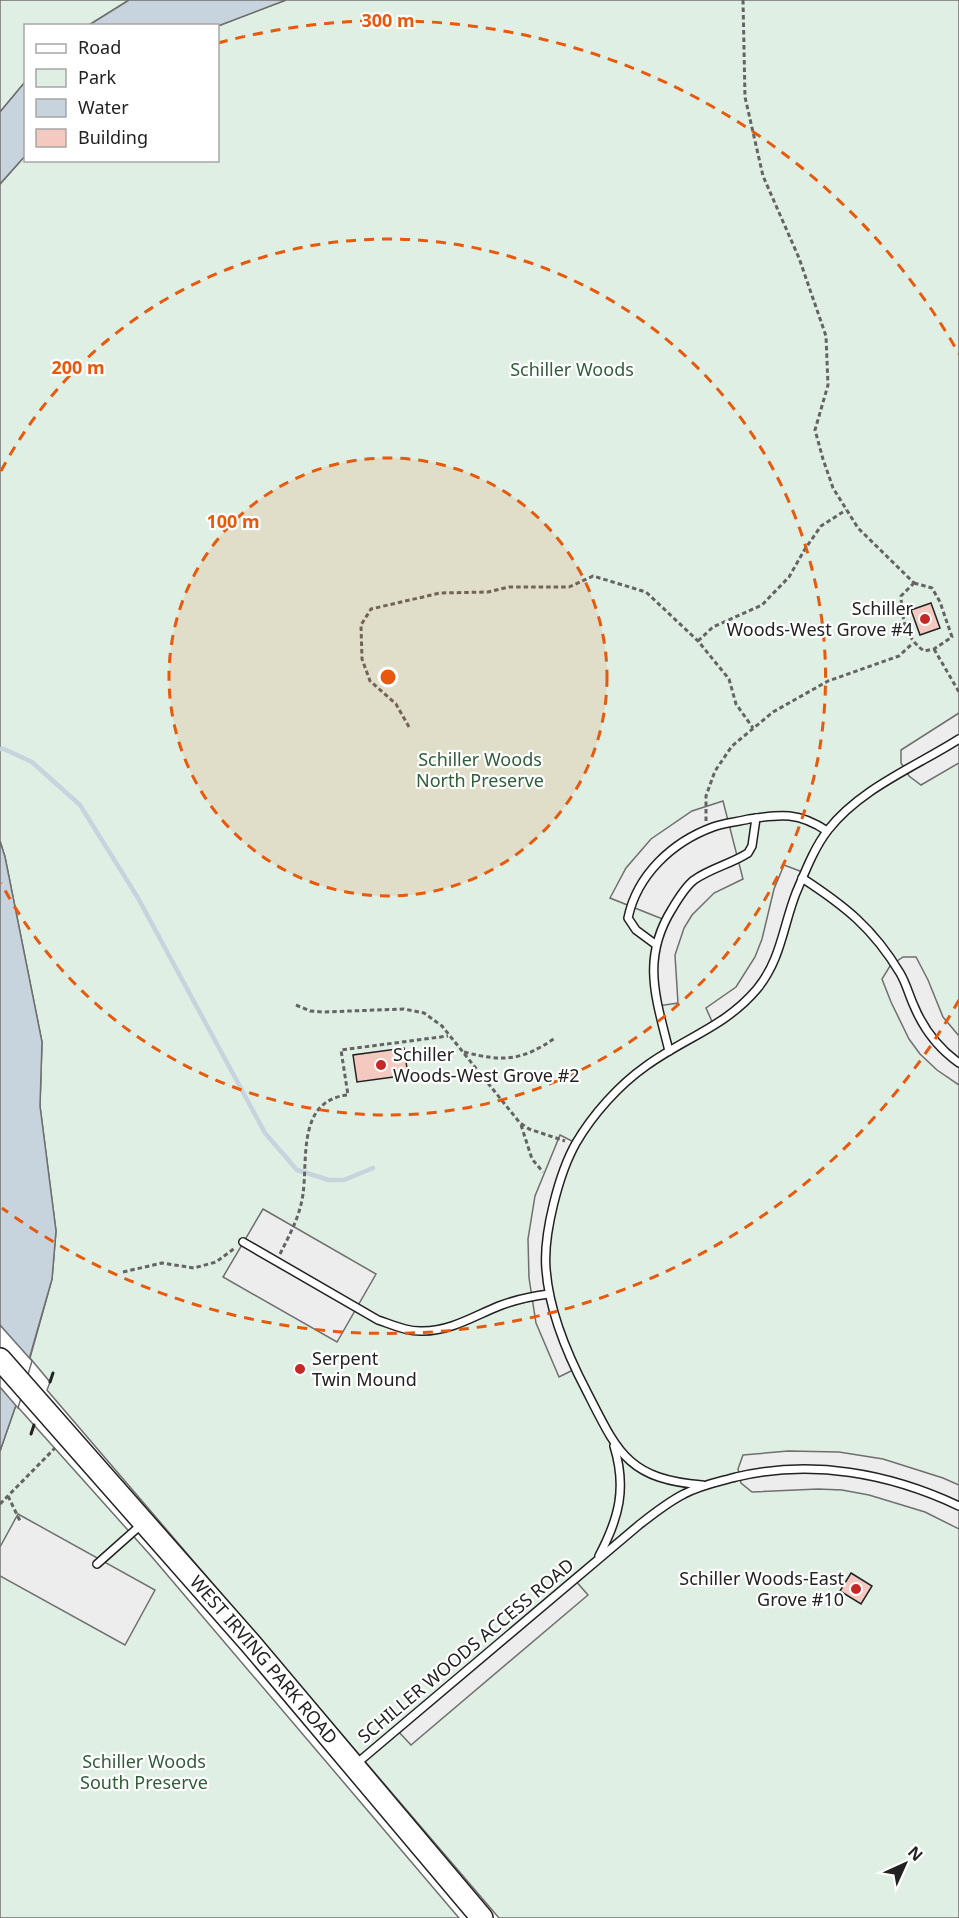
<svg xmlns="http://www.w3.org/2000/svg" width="959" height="1918" viewBox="0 0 959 1918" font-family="'Noto Sans',sans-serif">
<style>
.green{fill:#e0efe3;stroke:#6f6f6f;stroke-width:1.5}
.parking{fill:#ededed;stroke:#6f6f6f;stroke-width:1.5}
.water{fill:#c7d3dd;stroke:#6f6f6f;stroke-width:1.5}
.pier{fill:#fff;stroke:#6f6f6f;stroke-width:1.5}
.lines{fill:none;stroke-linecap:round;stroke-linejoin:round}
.stream{stroke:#c7d3dd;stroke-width:4.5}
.building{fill:#f3c9c0;stroke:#222;stroke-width:1.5}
.lane-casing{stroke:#222;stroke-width:10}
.primary-casing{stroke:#222;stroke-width:24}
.path{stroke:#646464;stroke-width:3;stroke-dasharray:4.5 3;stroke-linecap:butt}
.lane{stroke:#fff;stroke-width:7}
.primary{stroke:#fff;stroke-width:21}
.wall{stroke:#222;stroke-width:3}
.ring{fill:none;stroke:#e8590c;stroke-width:3;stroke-dasharray:10 8}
.poi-dot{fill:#c62828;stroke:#fff;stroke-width:2}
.labels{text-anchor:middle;stroke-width:4.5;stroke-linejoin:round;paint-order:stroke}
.park-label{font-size:18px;fill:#2f5e38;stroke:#fff}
.poi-label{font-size:18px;fill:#222;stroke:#fff;text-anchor:end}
.street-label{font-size:18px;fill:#222;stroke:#fff}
.centre{fill:#e8590c;stroke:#fff;stroke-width:3}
.ring-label{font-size:18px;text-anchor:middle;font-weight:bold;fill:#e8590c;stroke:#fff;stroke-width:4.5;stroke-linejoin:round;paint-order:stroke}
</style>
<rect width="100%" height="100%" fill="#fff"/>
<g class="green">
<polygon points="0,0 129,0 89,25 26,26 25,82 0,112"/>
<polygon points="286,0 959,0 959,1918 499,1918 47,1390 50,1382 30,1358 52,1279 56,1231 40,1106 42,1042 5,857 0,841 0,184 25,156 26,160 218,160 218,26"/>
<polygon points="16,1405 152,1557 459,1918 0,1918 0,1451"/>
</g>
<g class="parking">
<polygon points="959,713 959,763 921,785 909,776 901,763 901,750"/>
<polygon points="723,801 743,879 714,893 692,915 684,928 675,955 678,1003 658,1006 653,963 665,920 610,898 626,868 651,839 692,811"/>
<polygon points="784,865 805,873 786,930 759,987 714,1026 706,1008 736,987 755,957 762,939 774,889"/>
<polygon points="903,957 916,957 928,980 943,1017 959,1036 959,1085 937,1070 920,1054 909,1039 891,1002 882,979 890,966"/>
<polygon points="560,1135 576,1143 570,1158 549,1226 549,1294 575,1369 559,1377 536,1323 529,1278 528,1239 535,1196"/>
<polygon points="263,1209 376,1274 337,1342 223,1277"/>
<polygon points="788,1451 839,1452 883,1459 943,1478 959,1485 959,1529 925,1512 869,1495 842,1490 818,1489 752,1492 741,1483 738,1469 743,1455"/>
<polygon points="18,1514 155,1590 125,1645 0,1576 0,1547"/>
<polygon points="574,1579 588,1595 411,1745 397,1730"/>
</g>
<g class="water">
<polygon points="129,0 286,0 218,26 89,25"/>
<polygon points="25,82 25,156 0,184 0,112"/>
<polygon points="0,841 5,857 42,1042 40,1106 56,1231 52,1279 16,1405 0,1451"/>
</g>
<polygon class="pier" points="0,1325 32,1361 18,1408 0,1387"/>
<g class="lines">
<polyline class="stream" points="0,749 4,749 32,762 80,805 138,898 265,1133 297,1170 329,1180 344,1180 373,1168"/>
</g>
<g class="building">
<polygon points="931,603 940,628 920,635 911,610"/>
<polygon points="404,1048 408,1075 357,1082 353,1055"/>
<polygon points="851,1573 872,1586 861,1604 840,1591"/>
</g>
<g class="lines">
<defs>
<g id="lane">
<path d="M802,878C845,906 873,928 900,973C906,983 909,995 914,1006C924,1030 938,1048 959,1063"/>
<path d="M655,944L636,930L628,918C637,875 672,842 713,827C724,823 737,822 749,819C781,814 799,812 827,831"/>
<path d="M669,1051C656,998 641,959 672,909C678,899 685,887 694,880C711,868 731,864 748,853L752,846L756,818"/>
<path d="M243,1242L378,1320C393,1325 408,1332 423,1331C451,1331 474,1316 499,1306C515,1300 532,1296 549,1294"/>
<path d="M702,1485C628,1479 618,1453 587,1392C567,1354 549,1312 546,1269C543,1234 559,1173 576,1143C593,1114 619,1085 646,1066C684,1038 725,1027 757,989C781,960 783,926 796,893C805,872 814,848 828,830C861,788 915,767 959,739"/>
<path d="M599,1556C619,1518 627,1488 614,1446"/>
<polyline points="97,1564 142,1524"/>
<path d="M356,1764L639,1525C653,1514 668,1502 684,1494C701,1485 718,1482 736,1477C812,1459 889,1473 959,1506"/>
</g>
<g id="primary">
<path id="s1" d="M0,1359L251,1644L482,1918"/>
</g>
</defs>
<use href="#lane" class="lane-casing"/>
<use href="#primary" class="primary-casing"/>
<g class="path">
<polyline points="743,0 745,97 763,176 799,258 826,336 828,385 815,430 823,459 833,488 858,528 914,583"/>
<path d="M914,583L932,588L940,602L952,637L934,649L924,651C905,637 902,619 901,596Z"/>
<polyline points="698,641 713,627 762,605 789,577 805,549 821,526 846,510"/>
<polyline points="934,649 959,692"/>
<polyline points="409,727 396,704 370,681 362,659 361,625 371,609 440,593 488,592 509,587 569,587 593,576 646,592 698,641 729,679 736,704 753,728"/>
<polyline points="706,821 706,796 715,771 732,746 773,712 828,681 899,656 913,643"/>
<polyline points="296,1005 310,1011 323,1012 404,1009 424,1013 442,1026 520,1123 529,1129 565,1141"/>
<path d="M464,1052C503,1062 522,1061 555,1038"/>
<polyline points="521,1125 532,1159 543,1172"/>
<path d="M280,1254C290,1234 300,1216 303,1194C308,1158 297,1100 348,1095L341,1050L448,1036"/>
<polyline points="123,1272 162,1263 194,1268 216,1262 235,1248"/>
<polyline points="8,1496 21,1523"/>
<polyline points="0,1504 55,1448"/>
</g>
<use href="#lane" class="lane"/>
<use href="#primary" class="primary"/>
<g class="wall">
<polyline points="50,1382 53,1373"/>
<polyline points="31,1434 34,1425"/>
</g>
</g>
<circle cx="388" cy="677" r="219" fill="#e8590c" fill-opacity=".12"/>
<g class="ring">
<circle cx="388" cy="677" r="219"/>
<path d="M1 471A438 438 0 1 1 1 883"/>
<path d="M959 1000A656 656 0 0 1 2 1208M218 43A656 656 0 0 1 959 354"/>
</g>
<g class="poi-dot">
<circle cx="925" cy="619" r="6"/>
<circle cx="381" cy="1065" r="6"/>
<circle cx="300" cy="1369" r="6"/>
<circle cx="856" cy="1589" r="6"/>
</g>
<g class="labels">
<g class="park-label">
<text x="572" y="376">Schiller Woods</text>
<text x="480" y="766">Schiller Woods<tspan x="480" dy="21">North Preserve</tspan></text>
<text x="144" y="1768">Schiller Woods<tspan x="144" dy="21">South Preserve</tspan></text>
</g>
<g class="poi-label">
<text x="913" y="615">Schiller<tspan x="913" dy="21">Woods-West Grove #4</tspan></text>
<text x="393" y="1061" text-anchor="start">Schiller<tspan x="393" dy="21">Woods-West Grove #2</tspan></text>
<text x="312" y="1365" text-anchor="start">Serpent<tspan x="312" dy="21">Twin Mound</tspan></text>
<text x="844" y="1585">Schiller Woods-East<tspan x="844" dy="21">Grove #10</tspan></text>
</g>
<g class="street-label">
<text transform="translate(466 1651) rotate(-40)" y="6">SCHILLER WOODS ACCESS ROAD</text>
<text dy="6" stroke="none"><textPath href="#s1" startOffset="400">WEST IRVING PARK ROAD</textPath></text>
</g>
</g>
<circle cx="388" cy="677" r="9" class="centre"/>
<g class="ring-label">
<text x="388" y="27">300 m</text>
<text x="78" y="374">200 m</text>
<text x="233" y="528">100 m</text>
</g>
<rect x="24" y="24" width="195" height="138" fill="#ffffff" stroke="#a7a7a7" stroke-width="1.5"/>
<rect x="36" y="44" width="30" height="9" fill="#ffffff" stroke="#a7a7a7" stroke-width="1.5"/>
<text x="78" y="54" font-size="18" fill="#222222">Road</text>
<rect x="36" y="69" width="30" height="18" fill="#e0efe3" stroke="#a7a7a7" stroke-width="1.5"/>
<text x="78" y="84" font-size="18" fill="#222222">Park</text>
<rect x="36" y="99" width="30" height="18" fill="#c7d3dd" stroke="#a7a7a7" stroke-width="1.5"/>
<text x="78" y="114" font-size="18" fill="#222222">Water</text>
<rect x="36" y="129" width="30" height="18" fill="#f3c9c0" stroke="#a7a7a7" stroke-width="1.5"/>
<text x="78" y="144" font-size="18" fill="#222222">Building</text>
<g transform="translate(905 1864) rotate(45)" stroke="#ffffff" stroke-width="4.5" paint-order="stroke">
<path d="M0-4.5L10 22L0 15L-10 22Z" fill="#222222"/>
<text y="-9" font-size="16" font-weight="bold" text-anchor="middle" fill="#222222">N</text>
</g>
</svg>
